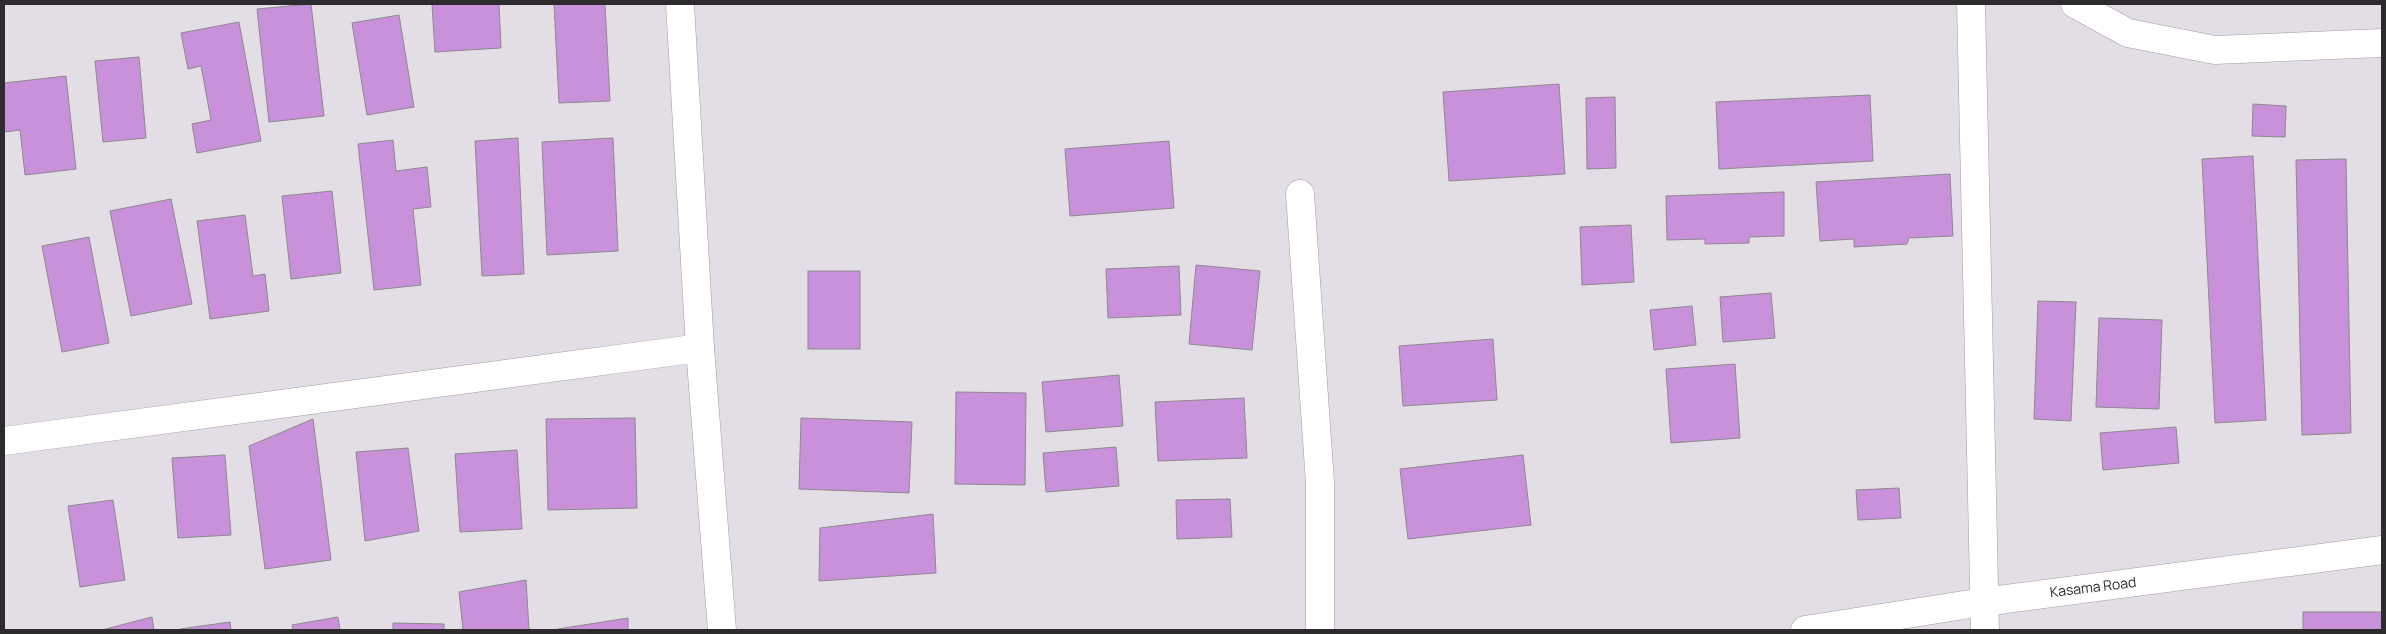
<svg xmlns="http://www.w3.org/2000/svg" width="2386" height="634" viewBox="0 0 2386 634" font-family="Manrope,sans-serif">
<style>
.building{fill:#c991da;stroke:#8e888f}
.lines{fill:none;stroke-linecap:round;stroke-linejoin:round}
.minor-casing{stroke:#a29ca3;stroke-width:29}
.minor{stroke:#fff;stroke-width:28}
.labels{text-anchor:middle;stroke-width:4.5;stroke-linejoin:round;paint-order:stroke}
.street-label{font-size:14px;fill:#2d2b2d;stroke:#fff}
</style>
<rect width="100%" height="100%" fill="#e3dde5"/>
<g class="building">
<polygon points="311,4 324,116 269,122 257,9"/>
<polygon points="432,4 499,4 501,48 435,52"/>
<polygon points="554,4 605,4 610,101 559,103"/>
<polygon points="399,15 414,107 367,115 352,23"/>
<polygon points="239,22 261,141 197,153 192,124 211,120 201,66 188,69 181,33"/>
<polygon points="139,57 146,138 103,142 95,61"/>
<polygon points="66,76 76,169 25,175 20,130 4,132 4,83"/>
<polygon points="1559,84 1565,174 1449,181 1443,92"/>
<polygon points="1870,95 1873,161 1719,169 1716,102"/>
<polygon points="1615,97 1616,168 1587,169 1586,98"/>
<polygon points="2253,104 2286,106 2285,137 2252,136"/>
<polygon points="518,138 524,274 482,276 475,141"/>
<polygon points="613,138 618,251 547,255 542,142"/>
<polygon points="393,140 396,171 427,167 431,207 413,209 421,285 374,290 358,144"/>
<polygon points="1169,141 1174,208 1070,216 1065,149"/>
<polygon points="2253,156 2266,420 2215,423 2202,159"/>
<polygon points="2346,159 2351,433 2302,435 2296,160"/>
<polygon points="1950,174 1953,236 1909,238 1907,244 1854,247 1854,239 1820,241 1816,182"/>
<polygon points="332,191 341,273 291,279 282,196"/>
<polygon points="1784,192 1784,236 1749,237 1749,243 1705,244 1705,239 1667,240 1666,196"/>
<polygon points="171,199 192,304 131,316 110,211"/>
<polygon points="245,215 253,276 265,274 269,311 210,319 197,221"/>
<polygon points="1631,225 1634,282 1582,285 1580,227"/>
<polygon points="89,237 109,343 62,352 42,246"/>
<polygon points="1196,265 1260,271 1252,350 1189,344"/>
<polygon points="1179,266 1181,315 1108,318 1106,269"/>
<rect x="808" y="271" width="52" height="78"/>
<polygon points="1771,293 1775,338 1723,342 1720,297"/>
<polygon points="2038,301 2076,302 2071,421 2034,419"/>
<polygon points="1692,306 1696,345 1654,350 1650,310"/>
<polygon points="2099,318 2162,320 2159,409 2096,407"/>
<polygon points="1493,339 1497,400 1403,406 1399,346"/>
<polygon points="1735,364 1740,438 1671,443 1666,369"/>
<polygon points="1119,375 1123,426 1046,432 1042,382"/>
<polygon points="956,392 1026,393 1025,485 955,484"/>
<polygon points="1244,398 1247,458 1158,461 1155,402"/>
<polygon points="635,418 637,508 548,510 546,419"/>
<polygon points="801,418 912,422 909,493 799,489"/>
<polygon points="313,419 331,560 265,569 249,446"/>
<polygon points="2176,427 2179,463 2103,470 2100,433"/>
<polygon points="1116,447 1119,486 1046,492 1043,453"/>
<polygon points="408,448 419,531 365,541 356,452"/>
<polygon points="517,450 522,529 460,532 455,454"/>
<polygon points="225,455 231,535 178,538 172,458"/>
<polygon points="1523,455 1531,525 1408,539 1400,469"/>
<polygon points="1899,488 1901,518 1858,520 1856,490"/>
<polygon points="1230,499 1232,537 1177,539 1176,500"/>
<polygon points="113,500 125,580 80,587 68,506"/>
<polygon points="933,514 936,573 819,581 820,528"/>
<polygon points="526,580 529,630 463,630 459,592"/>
<rect x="2303" y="612" width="79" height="18"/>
<polygon points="152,617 154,630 102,630"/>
<polygon points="338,617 340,630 293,630 292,625"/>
<polygon points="628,618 628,630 558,630 558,629"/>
<polygon points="230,622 231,630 181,630 180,629"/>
<polygon points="393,623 444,624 444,630 393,630"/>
</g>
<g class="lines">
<defs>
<g id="minor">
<polyline points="680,4 700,348 722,630"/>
<polyline points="1971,4 1985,630"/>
<polyline points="2075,4 2128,33 2215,50 2382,43"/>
<polyline points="1300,194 1320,483 1320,630"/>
<polyline points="4,441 700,348"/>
<polyline points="1805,630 1983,602 2382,550"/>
</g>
</defs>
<use href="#minor" class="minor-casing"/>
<use href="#minor" class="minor"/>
</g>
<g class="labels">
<g class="street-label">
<text transform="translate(2093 587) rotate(-7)" y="5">Kasama Road</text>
</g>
</g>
<rect width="2386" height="634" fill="none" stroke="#2d2b2d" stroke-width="10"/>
</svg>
